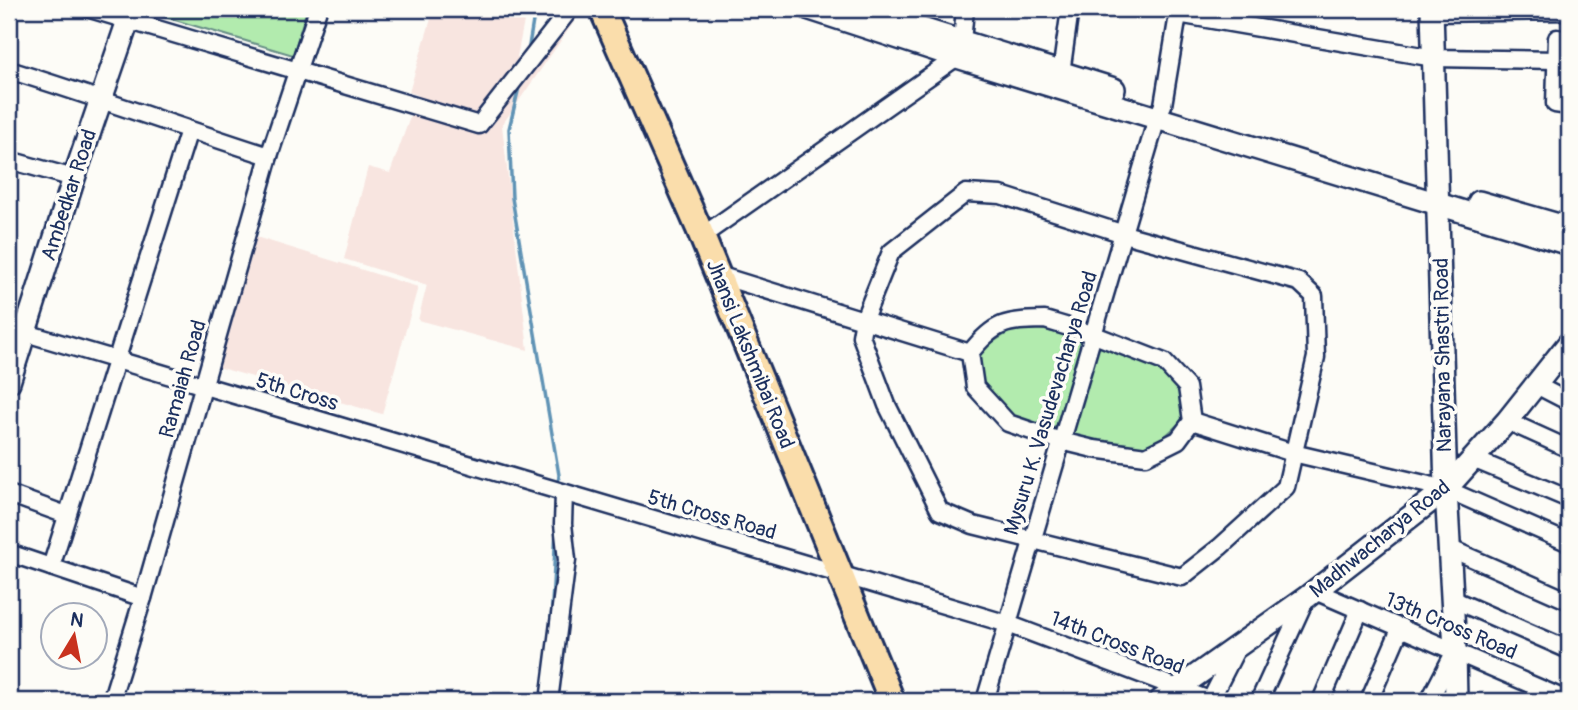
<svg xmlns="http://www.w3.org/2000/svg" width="1578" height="710" font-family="Pangolin,sans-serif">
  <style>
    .built { fill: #f8e5e0 }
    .green { fill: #b2ebae; stroke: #668d86; stroke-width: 2 }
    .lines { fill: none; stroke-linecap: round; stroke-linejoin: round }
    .stream { stroke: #6093b5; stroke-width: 3.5 }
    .street-casing { stroke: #1b2f5e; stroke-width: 21 }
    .secondary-casing { stroke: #1b2f5e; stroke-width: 26 }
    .primary-casing { stroke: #1b2f5e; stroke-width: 30 }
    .street { stroke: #fdfcf7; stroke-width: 16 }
    .secondary { stroke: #fdfcf7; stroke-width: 21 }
    .primary { stroke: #faddab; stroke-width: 24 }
    .labels { text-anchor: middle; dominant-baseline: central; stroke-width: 7; stroke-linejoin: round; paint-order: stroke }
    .street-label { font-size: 21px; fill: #1b2f5e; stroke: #fdfcf7 }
  </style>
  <rect width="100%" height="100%" fill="#fdfcf7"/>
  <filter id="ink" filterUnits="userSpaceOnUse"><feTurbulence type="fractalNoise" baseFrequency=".0143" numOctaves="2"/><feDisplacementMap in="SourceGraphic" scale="14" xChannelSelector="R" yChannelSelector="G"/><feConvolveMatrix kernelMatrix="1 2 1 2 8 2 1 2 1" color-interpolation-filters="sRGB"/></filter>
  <g filter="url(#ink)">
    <g class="built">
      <polygon points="434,9 498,9 525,16 517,57 528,60 559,9 583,9 502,125 528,350 418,320 427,285 344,259 368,167 390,173 418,95 409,92"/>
      <polygon points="256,237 418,287 382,414 214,366"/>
    </g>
    <g class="green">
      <polygon points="149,9 307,9 293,55 148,12"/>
      <polygon points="1032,327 1083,339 1057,428 1013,417 976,378 980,350 1014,329"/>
      <polygon points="1097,343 1159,368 1178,388 1185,418 1162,439 1137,450 1070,436"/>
    </g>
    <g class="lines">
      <g class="stream">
        <polyline points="525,9 533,21 528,52"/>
        <polyline points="520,83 509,129 512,198 559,475 558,486"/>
        <polyline points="551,623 556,529"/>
      </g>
      <defs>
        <g id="street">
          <polyline points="90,9 479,125 570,9"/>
          <polyline points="1433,13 1569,11"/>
          <polyline points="1178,14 1434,58 1557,60"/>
          <polyline points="1569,40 1557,38 1555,104 1569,106"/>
          <path d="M 9,70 C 96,97 182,128 269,156"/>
          <polyline points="1061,73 1070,9"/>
          <polyline points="9,160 74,178"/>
          <polygon points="966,193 1001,195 1124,234 1299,282 1314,296 1316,357 1286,487 1220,547 1182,577 973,525 940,511 887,405 861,336 864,319 891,252"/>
          <polyline points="702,236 957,57 962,42 965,9"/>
          <polyline points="718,275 970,353"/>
          <path d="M 1045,320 L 1092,334 L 1164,362 L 1187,387 L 1192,421 L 1178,440 L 1146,456 L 1094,449 L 1061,441 L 1008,423 L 975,387 L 970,353 C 995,321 1006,321 1045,320 Z"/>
          <polyline points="9,328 1008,624 1212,701"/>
          <polyline points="1536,385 1569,402"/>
          <polyline points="1192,421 1293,453 1446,489 1569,543"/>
          <polyline points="1507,421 1569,449"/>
          <polyline points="1473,459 1569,499"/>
          <polyline points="9,494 66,515"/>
          <polyline points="1449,548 1569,601"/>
          <polyline points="9,553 143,598"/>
          <polyline points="51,567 189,130"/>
          <polyline points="1315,591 1569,701"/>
          <polyline points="1452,599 1569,650"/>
          <polyline points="111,701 143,598 269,156 318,9"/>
          <polyline points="549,701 567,560 563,524 564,493"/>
          <polyline points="985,701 1157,118 1163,105 1179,9"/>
          <polyline points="1210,701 1237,648"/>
          <polyline points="1259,701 1306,598"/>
          <polyline points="1321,701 1360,610"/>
          <polyline points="1369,701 1401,627"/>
          <polyline points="1429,701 1455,651"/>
        </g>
        <g id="secondary">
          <polyline points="810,9 957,57 1569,244"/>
          <polyline points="1432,9 1446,489 1455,650 1456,701"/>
          <polyline points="864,11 1114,89"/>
          <polyline points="1479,202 1569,228"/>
          <polyline points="9,382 74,178 132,9"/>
          <polyline points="1160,701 1307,597 1446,489 1507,421 1569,343"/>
        </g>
        <polyline id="primary" points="602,9 699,229 892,701"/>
      </defs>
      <use href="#street" class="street-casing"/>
      <use href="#secondary" class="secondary-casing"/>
      <use href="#primary" class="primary-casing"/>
      <use href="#street" class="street"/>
      <use href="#secondary" class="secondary"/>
      <use href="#primary" class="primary"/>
    </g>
  </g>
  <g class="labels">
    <g class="street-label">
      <text transform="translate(69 195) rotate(-72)">Ambedkar Road</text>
      <text transform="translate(750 354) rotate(68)">Jhansi Lakshmibai Road</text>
      <text transform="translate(1443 355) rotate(-91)">Narayana Shastri Road</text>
      <text transform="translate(183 379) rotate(-74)">Ramaiah Road</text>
      <text transform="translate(297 392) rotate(17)">5th Cross</text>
      <text transform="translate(1051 403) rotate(-73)">Mysuru K. Vasudevacharya Road</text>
      <text transform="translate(712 515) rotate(16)">5th Cross Road</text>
      <text transform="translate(1380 539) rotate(-39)">Madhwacharya Road</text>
      <text transform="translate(1451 626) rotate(23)">13th Cross Road</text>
      <text transform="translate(1117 643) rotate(21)">14th Cross Road</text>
    </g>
  </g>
  <rect width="1578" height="710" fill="none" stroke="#fdfcf7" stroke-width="35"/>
  <rect x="18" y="18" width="1543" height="675" fill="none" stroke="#1b2f5e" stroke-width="2.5" filter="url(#ink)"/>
  <g transform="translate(74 636) rotate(10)"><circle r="33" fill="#fdfcf7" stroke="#a3aaba" stroke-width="2"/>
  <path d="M0-5L12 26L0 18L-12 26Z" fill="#c8321e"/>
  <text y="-10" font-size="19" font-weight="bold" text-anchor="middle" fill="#1b2f5e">N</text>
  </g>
</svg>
